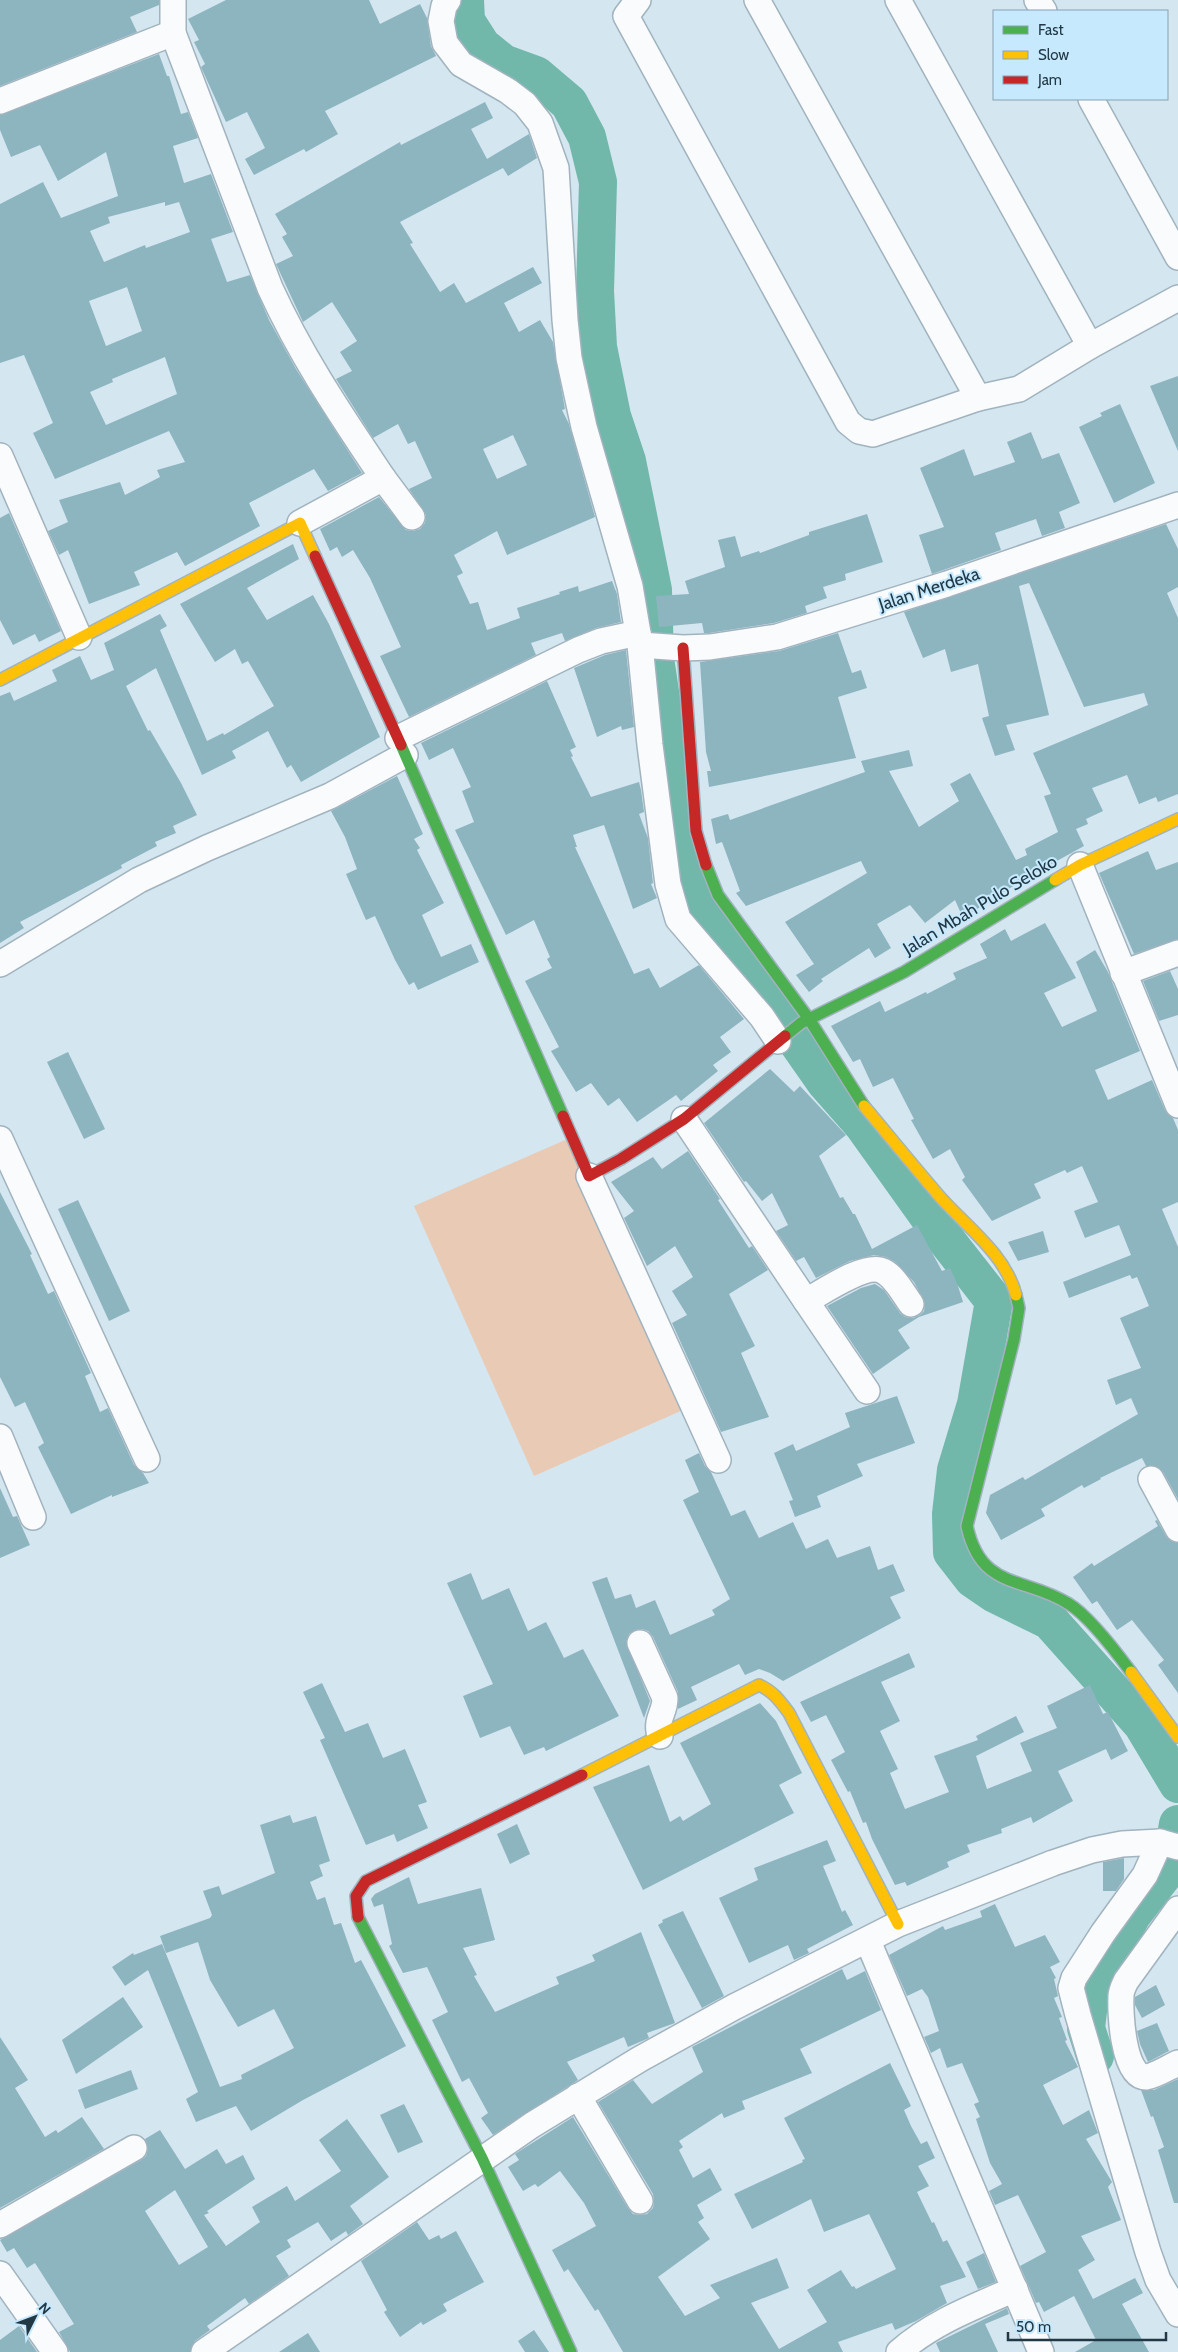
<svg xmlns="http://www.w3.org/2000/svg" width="1178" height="2352" font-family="Cabin,sans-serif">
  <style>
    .green { fill: #e9cab5 }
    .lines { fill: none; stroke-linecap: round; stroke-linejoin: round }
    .river { stroke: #71b8ab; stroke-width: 38 }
    .building { fill: #8db5c0; fill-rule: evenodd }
    .street-casing { stroke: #a1b3be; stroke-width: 28 }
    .fast-casing { stroke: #a1b3be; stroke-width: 14 }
    .slow-casing { stroke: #a1b3be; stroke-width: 14 }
    .jam-casing { stroke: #a1b3be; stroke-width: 14 }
    .street { stroke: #f9fbfd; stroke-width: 25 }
    .fast { stroke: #4caf50; stroke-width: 11 }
    .slow { stroke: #ffc107; stroke-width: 11 }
    .jam { stroke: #c62828; stroke-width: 11 }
    .labels { text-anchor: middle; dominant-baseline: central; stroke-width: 4; stroke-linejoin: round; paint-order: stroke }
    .street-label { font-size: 18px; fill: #213845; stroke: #c7e9fd }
  </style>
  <rect width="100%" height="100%" fill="#d4e6f0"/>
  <polygon class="green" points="572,1137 692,1406 534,1476 414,1206"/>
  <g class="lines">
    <g class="river">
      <polyline points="465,0 466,21 482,46 503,63 536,75 569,103 587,137 598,182 595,291 598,347 612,416 627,461 653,590 655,658 666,732 668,783 674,829 693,893 826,1083 863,1125 936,1227 994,1301 976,1404 956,1470 951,1514 952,1552 973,1579 995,1594 1050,1621 1142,1724 1178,1784"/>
      <polyline points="1095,2056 1086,2028 1090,1994 1132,1915 1171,1865 1178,1824"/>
    </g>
  </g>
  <g class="building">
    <polygon points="0,0 159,0 159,5 130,17 137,32 0,86"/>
    <polygon points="226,0 369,0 380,24 420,4 427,18 431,46 436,56 325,111 338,134 306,152 304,149 254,175 245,159 265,148 247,112 226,122 201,67 205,64 194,42 199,40 188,19"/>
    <path d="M 159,54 L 167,76 L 169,76 L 181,114 L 188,112 L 198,138 L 173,146 L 184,183 L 211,174 L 233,232 L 211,239 L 227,282 L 250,275 L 269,320 L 296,369 L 362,473 L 328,491 L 314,469 L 249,503 L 260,526 L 185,566 L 177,552 L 134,572 L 140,585 L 89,604 L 68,550 L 59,555 L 48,531 L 68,522 L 59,500 L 120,482 L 125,495 L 160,477 L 157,470 L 185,462 L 169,431 L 55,479 L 33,433 L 53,423 L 24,355 L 0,363 L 0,204 L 43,182 L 61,218 L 118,196 L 106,152 L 58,181 L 40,145 L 11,157 L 0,130 L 0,115 ZM 165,202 L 165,206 L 179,202 L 190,232 L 146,248 L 145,245 L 104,262 L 90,231 L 110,223 L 108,217 ZM 127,287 L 142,331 L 106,346 L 89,301 ZM 165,357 L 177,394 L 106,425 L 90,392 L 113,382 L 112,379 Z"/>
    <path d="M 485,102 L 493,118 L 471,129 L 487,159 L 529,134 L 537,158 L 508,176 L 503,168 L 400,222 L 413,243 L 410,244 L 440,292 L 454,283 L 466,303 L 533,267 L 542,283 L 504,303 L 519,332 L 540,320 L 553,342 L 565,409 L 562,410 L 569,424 L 595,517 L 507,555 L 497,531 L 454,555 L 463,573 L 457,576 L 470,604 L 478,602 L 487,630 L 520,618 L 517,608 L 560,594 L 559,592 L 578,586 L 579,592 L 612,581 L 617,594 L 621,622 L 596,628 L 565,641 L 562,633 L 531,643 L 536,655 L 409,717 L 380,656 L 401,647 L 370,578 L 353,550 L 342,557 L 337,547 L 330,551 L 320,529 L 379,497 L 406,530 L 413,531 L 420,529 L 425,523 L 426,515 L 409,489 L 432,478 L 415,441 L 408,444 L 398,424 L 373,438 L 336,379 L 352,371 L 340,352 L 357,341 L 332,302 L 303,322 L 276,264 L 293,256 L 282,237 L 287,234 L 275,214 L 400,142 L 401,145 ZM 513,435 L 527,465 L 497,479 L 483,449 Z"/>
    <polygon points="1178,376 1178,451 1150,386"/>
    <polygon points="1120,404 1155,483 1114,503 1079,427 1102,416 1100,413"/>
    <polygon points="1031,432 1042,459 1059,453 1080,503 1059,512 1065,528 1042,536 1036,519 995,533 1001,550 932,574 919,535 944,527 920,468 964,449 974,476 1015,462 1007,442"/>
    <polygon points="9,513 61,631 39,642 35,634 13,645 0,620 0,518"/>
    <polygon points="867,514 883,562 845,574 846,580 823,587 827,598 805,606 807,613 774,623 709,633 704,633 702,623 659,627 656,596 689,594 685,581 725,567 718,540 735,536 741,557 759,551 760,553 809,535 809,532"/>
    <polygon points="1166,524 1178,549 1178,587 1167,593 1178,618 1178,794 1158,802 1156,797 1139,804 1127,775 1092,788 1103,811 1086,819 1088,824 1076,829 1084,846 1026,878 963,918 955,900 925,923 910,905 877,924 891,948 875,958 869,948 821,979 823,981 809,992 796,975 814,964 785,922 867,873 861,861 746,906 736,893 740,891 722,842 716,844 711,819 728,814 730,820 865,772 861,761 909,750 913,766 889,771 919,827 959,801 950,784 970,773 1016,860 1027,855 1025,849 1058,832 1044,796 1051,794 1033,753 1148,705 1144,693 1084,707 1029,583 1019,586 1049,715 1006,725 1015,750 995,756 982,718 989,716 978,664 951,672 945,649 923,658 904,612"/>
    <polygon points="293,544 299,559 247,588 267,620 313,595 329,624 380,737 301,782 291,765 287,768 268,731 232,751 236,758 202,775 156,668 126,686 148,731 150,730 181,783 197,815 173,826 176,833 155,842 157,846 121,865 122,868 20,922 24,928 0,943 0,696 10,692 14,701 57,681 52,670 80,656 91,680 114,670 104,643 160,614 167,626 160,630 207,741 223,733 224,735 274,706 248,661 242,664 235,649 215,662 180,604"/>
    <polygon points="838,633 852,673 861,670 867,688 838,697 856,758 709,787 707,771 711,771 706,752 700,662 779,651"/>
    <polygon points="626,650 634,727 622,730 621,726 597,737 574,668 605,655"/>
    <polygon points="547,681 576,747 570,750 573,756 571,757 591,797 639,782 641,790 644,812 639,814 648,838 653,883 651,884 657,898 633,909 604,825 573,835 577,847 575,847 634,974 649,968 660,988 699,965 744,1019 720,1037 731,1052 713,1065 718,1071 681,1101 676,1095 637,1122 619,1098 608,1106 591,1083 576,1092 551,1051 559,1047 525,981 552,968 547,959 550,957 534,920 506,935 455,830 474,822 462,791 471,787 453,748 429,760 421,743"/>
    <polygon points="397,776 423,834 414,839 420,848 417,850 444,903 422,915 441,957 471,944 479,962 418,990 414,982 409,985 395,960 375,916 366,920 346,874 357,869 345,837 331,811"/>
    <polygon points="1148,851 1156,870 1178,862 1178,939 1134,954 1099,873"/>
    <polygon points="1045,923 1076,978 1044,993 1062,1027 1097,1011 1076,962 1095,950 1108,972 1140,1051 1095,1070 1108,1100 1152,1080 1165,1110 1173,1118 1178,1130 1178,1202 1162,1209 1178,1247 1178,1499 1163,1472 1158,1467 1146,1466 1142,1458 1100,1478 1101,1479 1084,1488 1082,1485 1041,1509 1045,1516 1001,1540 986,1513 990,1495 1023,1477 1025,1480 1138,1414 1131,1398 1116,1405 1107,1380 1141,1368 1120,1318 1149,1306 1137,1277 1132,1279 1130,1275 1069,1298 1063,1282 1131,1255 1119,1225 1085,1238 1074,1211 1098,1202 1082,1166 1067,1173 1065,1170 1034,1184 1041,1198 992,1221 962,1180 965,1177 950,1149 933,1159 911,1120 914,1119 893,1078 873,1087 860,1059 853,1062 831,1026 880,1001 885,1012 926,992 927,994 956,979 953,973 987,958 980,944 1005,929 1011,941"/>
    <polygon points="1170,971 1178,989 1178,1015 1159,1021 1143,981"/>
    <polygon points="68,1052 105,1129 84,1139 47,1062"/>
    <polygon points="770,1069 794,1092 800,1086 846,1135 819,1156 840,1198 843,1197 853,1214 855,1214 872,1249 917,1225 942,1271 950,1268 958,1286 963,1302 919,1317 898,1330 910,1348 873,1374 827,1306 861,1288 875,1284 884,1290 900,1313 905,1317 913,1318 920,1315 924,1311 925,1303 914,1282 895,1262 886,1257 874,1255 850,1261 816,1278 804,1257 796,1261 776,1231 788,1225 772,1193 762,1201 746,1181 744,1182 704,1123"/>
    <polygon points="688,1151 720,1199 718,1200 749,1248 752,1246 768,1270 729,1294 755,1346 741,1353 769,1417 721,1432 672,1323 687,1315 672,1291 693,1277 675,1246 647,1266 624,1218 634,1211 611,1182 653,1157 662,1169"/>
    <polygon points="0,1192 32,1254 30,1255 48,1294 54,1291 91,1373 85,1376 100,1412 108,1408 134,1465 143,1473 149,1483 112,1497 112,1495 71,1514 38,1447 44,1443 25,1402 15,1407 0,1377"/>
    <polygon points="78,1200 130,1311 109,1321 58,1209"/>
    <polygon points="1043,1231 1049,1252 1018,1261 1008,1242"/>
    <polygon points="897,1396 915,1443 857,1464 863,1476 817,1496 821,1507 795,1517 789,1501 793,1500 774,1453 793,1444 796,1451 850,1427 845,1413"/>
    <polygon points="699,1453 705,1466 711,1472 731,1516 745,1510 759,1538 793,1522 806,1549 828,1539 837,1558 870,1546 878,1570 893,1564 905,1591 890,1597 901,1618 783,1681 770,1673 759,1669 745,1675 739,1664 691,1687 697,1700 678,1709 678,1692 653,1637 648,1631 642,1629 635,1630 629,1634 626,1642 650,1701 644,1718 592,1582 607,1577 615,1599 631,1594 636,1608 655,1600 670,1635 715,1615 712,1610 730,1599 683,1500 699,1492 685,1460"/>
    <polygon points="0,1488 13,1517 17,1516 30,1545 0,1558"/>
    <polygon points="1157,1520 1166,1536 1171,1541 1178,1543 1178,1693 1158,1665 1164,1660 1132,1620 1117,1630 1097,1601 1092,1604 1073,1577 1092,1563 1094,1566 1158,1526 1155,1521"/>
    <polygon points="471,1573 482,1600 509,1588 528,1631 546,1622 564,1658 583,1649 619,1716 546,1751 544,1747 524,1755 510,1726 480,1738 463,1696 493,1684 447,1583"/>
    <polygon points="909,1653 915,1667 881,1682 900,1721 880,1731 898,1769 890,1773 905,1809 949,1792 934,1756 978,1740 976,1736 1016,1716 1024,1732 976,1756 987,1789 1032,1771 1020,1743 1057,1728 1047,1706 1090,1685 1103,1714 1108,1712 1128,1751 1111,1760 1106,1749 1058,1771 1073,1801 1033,1823 1031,1817 1001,1829 1002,1833 967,1845 970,1852 947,1862 949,1867 907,1886 905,1882 895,1885 872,1839 866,1822 863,1823 850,1791 848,1792 831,1760 845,1752 826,1715 811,1722 800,1702"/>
    <polygon points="322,1683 345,1732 368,1723 383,1758 405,1749 427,1802 418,1805 428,1828 397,1842 394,1834 366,1845 320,1740 325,1738 303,1692"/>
    <polygon points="760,1703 776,1721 802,1773 779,1785 794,1813 643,1890 593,1787 649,1765 670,1822 680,1816 683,1821 711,1804 680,1743"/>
    <polygon points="290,1815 293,1823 316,1816 330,1861 319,1865 323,1876 310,1882 317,1900 325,1897 334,1925 341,1923 355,1963 361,1960 406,2046 303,2100 251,2131 236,2106 196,2122 186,2099 198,2092 148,1970 125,1986 112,1967 133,1953 134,1955 162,1944 220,2087 242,2079 241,2075 294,2048 274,2009 238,2027 210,1980 198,1942 166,1953 160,1936 210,1918 212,1915 203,1891 219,1886 222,1895 275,1873 260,1825"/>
    <polygon points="517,1824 530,1854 510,1864 497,1834"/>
    <polygon points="827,1840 836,1861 823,1866 842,1912 845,1910 853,1925 807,1949 809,1953 794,1960 788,1945 749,1963 719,1898 758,1880 754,1868"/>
    <polygon points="1124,1858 1124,1879 1116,1891 1103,1891 1103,1862"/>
    <polygon points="409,1877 418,1904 481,1888 495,1940 463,1948 477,1975 474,1976 495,2012 559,1984 556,1977 595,1961 592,1955 641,1932 675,2023 647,2033 649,2038 628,2047 624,2037 567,2062 578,2080 493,2135 481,2118 488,2113 469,2078 462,2082 432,2020 448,2012 427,1967 403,1973 389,1946 392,1944 383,1904 374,1907 371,1899 375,1894"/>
    <polygon points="995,1904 1015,1947 1045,1935 1060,1962 1050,1967 1056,1978 1054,1979 1058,1996 1054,1998 1062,2017 1059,2018 1067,2040 1065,2041 1078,2067 1043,2085 1063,2125 1089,2110 1098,2133 1086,2139 1112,2182 1108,2187 1121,2220 1081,2236 1095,2260 1078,2270 1093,2299 1135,2278 1143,2293 1122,2304 1149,2352 1075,2352 1096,2340 1074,2296 1044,2312 1039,2302 1036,2303 1020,2266 1046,2252 1018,2195 995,2205 989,2191 1002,2184 990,2163 976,2119 980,2117 974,2104 979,2102 962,2063 947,2068 940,2048 931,2053 924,2037 939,2031 928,1997 922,1989 907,1996 889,1955 943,1926 945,1930 982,1917 980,1911"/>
    <polygon points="683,1911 724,1996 702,2008 658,1925 663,1922 662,1920"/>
    <polygon points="842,1969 847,1980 865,1971 881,2010 800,2049 812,2073 742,2101 745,2109 724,2118 722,2113 679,2141 683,2147 679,2150 693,2178 710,2168 722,2190 697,2205 704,2218 698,2222 710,2239 658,2277 685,2316 720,2298 710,2285 777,2258 789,2288 751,2303 779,2349 827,2322 807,2290 841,2270 852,2287 854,2286 856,2289 896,2269 869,2214 824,2232 811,2199 752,2229 734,2194 803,2162 802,2160 805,2159 784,2118 890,2063 911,2106 904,2110 911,2126 921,2144 927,2141 935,2158 918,2166 929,2186 917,2192 932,2223 934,2222 943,2242 947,2240 966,2277 940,2286 947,2303 916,2321 895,2330 892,2323 838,2342 843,2352 623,2352 598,2309 595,2311 568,2269 564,2272 552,2250 596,2226 584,2203 560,2171 538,2187 535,2184 523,2191 508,2167 519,2160 515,2154 573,2117 628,2208 633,2214 640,2215 647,2214 653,2208 654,2201 653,2194 598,2102 633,2080 652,2104 703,2072 692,2047"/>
    <polygon points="1156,1985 1165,2005 1142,2018 1135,2005 1135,1997"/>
    <polygon points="123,1997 143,2027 76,2074 62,2040"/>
    <polygon points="1157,2023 1169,2051 1148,2062 1140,2044 1137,2031"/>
    <polygon points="0,2037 28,2080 15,2088 45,2137 56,2130 58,2133 82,2117 104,2149 0,2208"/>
    <polygon points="131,2070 138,2089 85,2109 78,2090"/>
    <polygon points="1178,2079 1178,2203 1174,2203 1158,2150 1164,2147 1153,2116 1151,2117 1141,2090 1154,2090"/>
    <polygon points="404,2104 423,2142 398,2153 380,2115"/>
    <path d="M 347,2119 L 389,2177 L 350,2206 L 363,2224 L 348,2235 L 346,2231 L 331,2241 L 318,2222 L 287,2240 L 291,2247 L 276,2256 L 289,2276 L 249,2304 L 245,2298 L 207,2326 L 210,2330 L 195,2341 L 190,2352 L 70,2352 L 59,2332 L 74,2324 L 35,2263 L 27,2268 L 14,2248 L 7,2252 L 0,2240 L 141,2160 L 146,2156 L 148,2149 L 145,2139 L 160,2130 L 185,2169 L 217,2149 L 226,2164 L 243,2155 L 255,2179 L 207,2211 L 209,2213 L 204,2215 L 226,2246 L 260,2222 L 252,2207 L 287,2186 L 295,2201 L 341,2171 L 319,2140 ZM 175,2190 L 208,2247 L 179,2265 L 145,2211 Z"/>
    <polygon points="417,2222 429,2240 439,2235 441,2239 456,2231 484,2282 443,2304 447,2311 423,2325 421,2322 400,2337 384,2312 387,2310 361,2261"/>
    <polygon points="984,2253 996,2282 978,2289 966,2262"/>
    <polygon points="1007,2308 1009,2314 985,2324 998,2352 940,2352 936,2343"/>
    <polygon points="19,2326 37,2352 0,2352 0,2340"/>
    <polygon points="534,2330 549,2352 525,2352 518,2341"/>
    <polygon points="308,2333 320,2352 279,2352"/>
  </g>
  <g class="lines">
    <defs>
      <g id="street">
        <path d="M 173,0 L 173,33 L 270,288 C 302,358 341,415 383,478"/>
        <polyline points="448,0 444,6 441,21 445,43 461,64 508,91 525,104 540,123 556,168 565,320 569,358 584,427 630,586 640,645 650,745 668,884 678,919 762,1017 778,1041"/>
        <polyline points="638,0 626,16 848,422 859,431 873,434 978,398 1019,389 1090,346 1178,298"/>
        <polyline points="757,0 978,398"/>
        <polyline points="898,0 1090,346"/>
        <polyline points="1037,0 1044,11"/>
        <polyline points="1091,99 1178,257"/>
        <polyline points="0,101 173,33"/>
        <polyline points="0,456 79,637"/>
        <polyline points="300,523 383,478 412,517"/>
        <polyline points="640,645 683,648 710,647 777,637 947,584 1178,505"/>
        <polyline points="398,738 578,650 601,641 638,633"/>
        <polyline points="1080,865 1178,1105"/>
        <polyline points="0,964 139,880 207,848 330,796 405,755"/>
        <polyline points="1123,973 1178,953"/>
        <path d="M 684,1119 L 806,1301 C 823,1292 866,1262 883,1271 C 895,1277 903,1293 911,1304"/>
        <polyline points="0,1139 147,1459"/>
        <polyline points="589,1176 718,1460"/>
        <polyline points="806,1301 867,1391"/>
        <polyline points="0,1437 33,1517"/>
        <polyline points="1151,1479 1178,1529"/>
        <path d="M 640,1643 L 665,1698 C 665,1714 655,1718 660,1736"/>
        <polyline points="1160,1842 1145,1875 1103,1933 1074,1978 1071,1988 1078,2015 1148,2252 1158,2280 1178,2314"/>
        <path d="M 1178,1909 L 1126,1981 C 1124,1985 1121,1991 1121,1996 C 1120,2012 1123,2077 1146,2077 C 1155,2076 1169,2067 1178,2063"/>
        <polyline points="868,1941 1041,2352"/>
        <polyline points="578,2096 640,2201"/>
        <polyline points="0,2225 134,2148"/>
        <polyline points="0,2274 55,2352"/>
        <polyline points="204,2352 532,2125 640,2059 734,2007 898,1924 1053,1863 1092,1850 1122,1844 1160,1842 1178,1847"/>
        <path d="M 899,2352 C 933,2322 974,2307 1015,2289"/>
      </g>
      <g id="fast">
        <polyline points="401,745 563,1116"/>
        <polyline points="706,865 718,895 809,1019 864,1106"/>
        <polyline points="785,1036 801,1023 904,972 1055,880"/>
        <path d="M 1016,1295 L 1019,1308 L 1014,1339 L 967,1526 C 981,1591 1025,1576 1069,1604 C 1089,1616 1117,1653 1131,1672"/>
        <polyline points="358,1917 482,2158 571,2352"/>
      </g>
      <g id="slow">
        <polyline points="0,680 300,523 315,556"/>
        <polyline points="1055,880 1080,865 1178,819"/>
        <path d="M 864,1106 C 890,1137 915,1168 941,1198 C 968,1228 1005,1254 1016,1295"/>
        <polyline points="1131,1672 1178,1737"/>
        <path d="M 582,1775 L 759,1685 C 773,1691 780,1701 789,1713 L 898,1924"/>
      </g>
      <g id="jam">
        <polyline points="315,556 401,745"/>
        <polyline points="683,648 696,831 706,865"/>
        <polyline points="563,1116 589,1176 621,1159 684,1119 785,1036"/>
        <polyline points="358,1917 356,1896 366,1881 582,1775"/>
      </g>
    </defs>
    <use href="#street" class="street-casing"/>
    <use href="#fast" class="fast-casing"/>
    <use href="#slow" class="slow-casing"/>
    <use href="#jam" class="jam-casing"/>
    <use href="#street" class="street"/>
    <use href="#fast" class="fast"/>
    <use href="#slow" class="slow"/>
    <use href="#jam" class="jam"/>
  </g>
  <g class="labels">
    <g class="street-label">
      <text transform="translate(929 589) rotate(-18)">Jalan Merdeka</text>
      <text transform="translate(980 905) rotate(-31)">Jalan Mbah Pulo Seloko</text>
    </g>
  </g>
  <rect x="993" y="10" width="175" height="90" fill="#c7e9fd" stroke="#85a2b3"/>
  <rect x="1003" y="26" width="25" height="8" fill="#4caf50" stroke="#85a2b3"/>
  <text x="1038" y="35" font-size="15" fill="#213845">Fast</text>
  <rect x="1003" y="51" width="25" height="8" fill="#ffc107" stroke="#85a2b3"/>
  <text x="1038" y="60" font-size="15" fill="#213845">Slow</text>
  <rect x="1003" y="76" width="25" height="8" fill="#c62828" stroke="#85a2b3"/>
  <text x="1038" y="85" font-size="15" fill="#213845">Jam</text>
  <g transform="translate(35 2317) rotate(48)" stroke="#c7e9fd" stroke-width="4" paint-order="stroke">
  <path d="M0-4L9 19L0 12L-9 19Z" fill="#213845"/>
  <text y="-8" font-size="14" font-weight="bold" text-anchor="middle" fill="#213845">N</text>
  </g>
  <path d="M1008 2332v8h158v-8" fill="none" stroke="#213845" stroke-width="2.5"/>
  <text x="1016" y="2332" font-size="15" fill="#213845" stroke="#c7e9fd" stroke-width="4" paint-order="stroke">50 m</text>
</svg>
